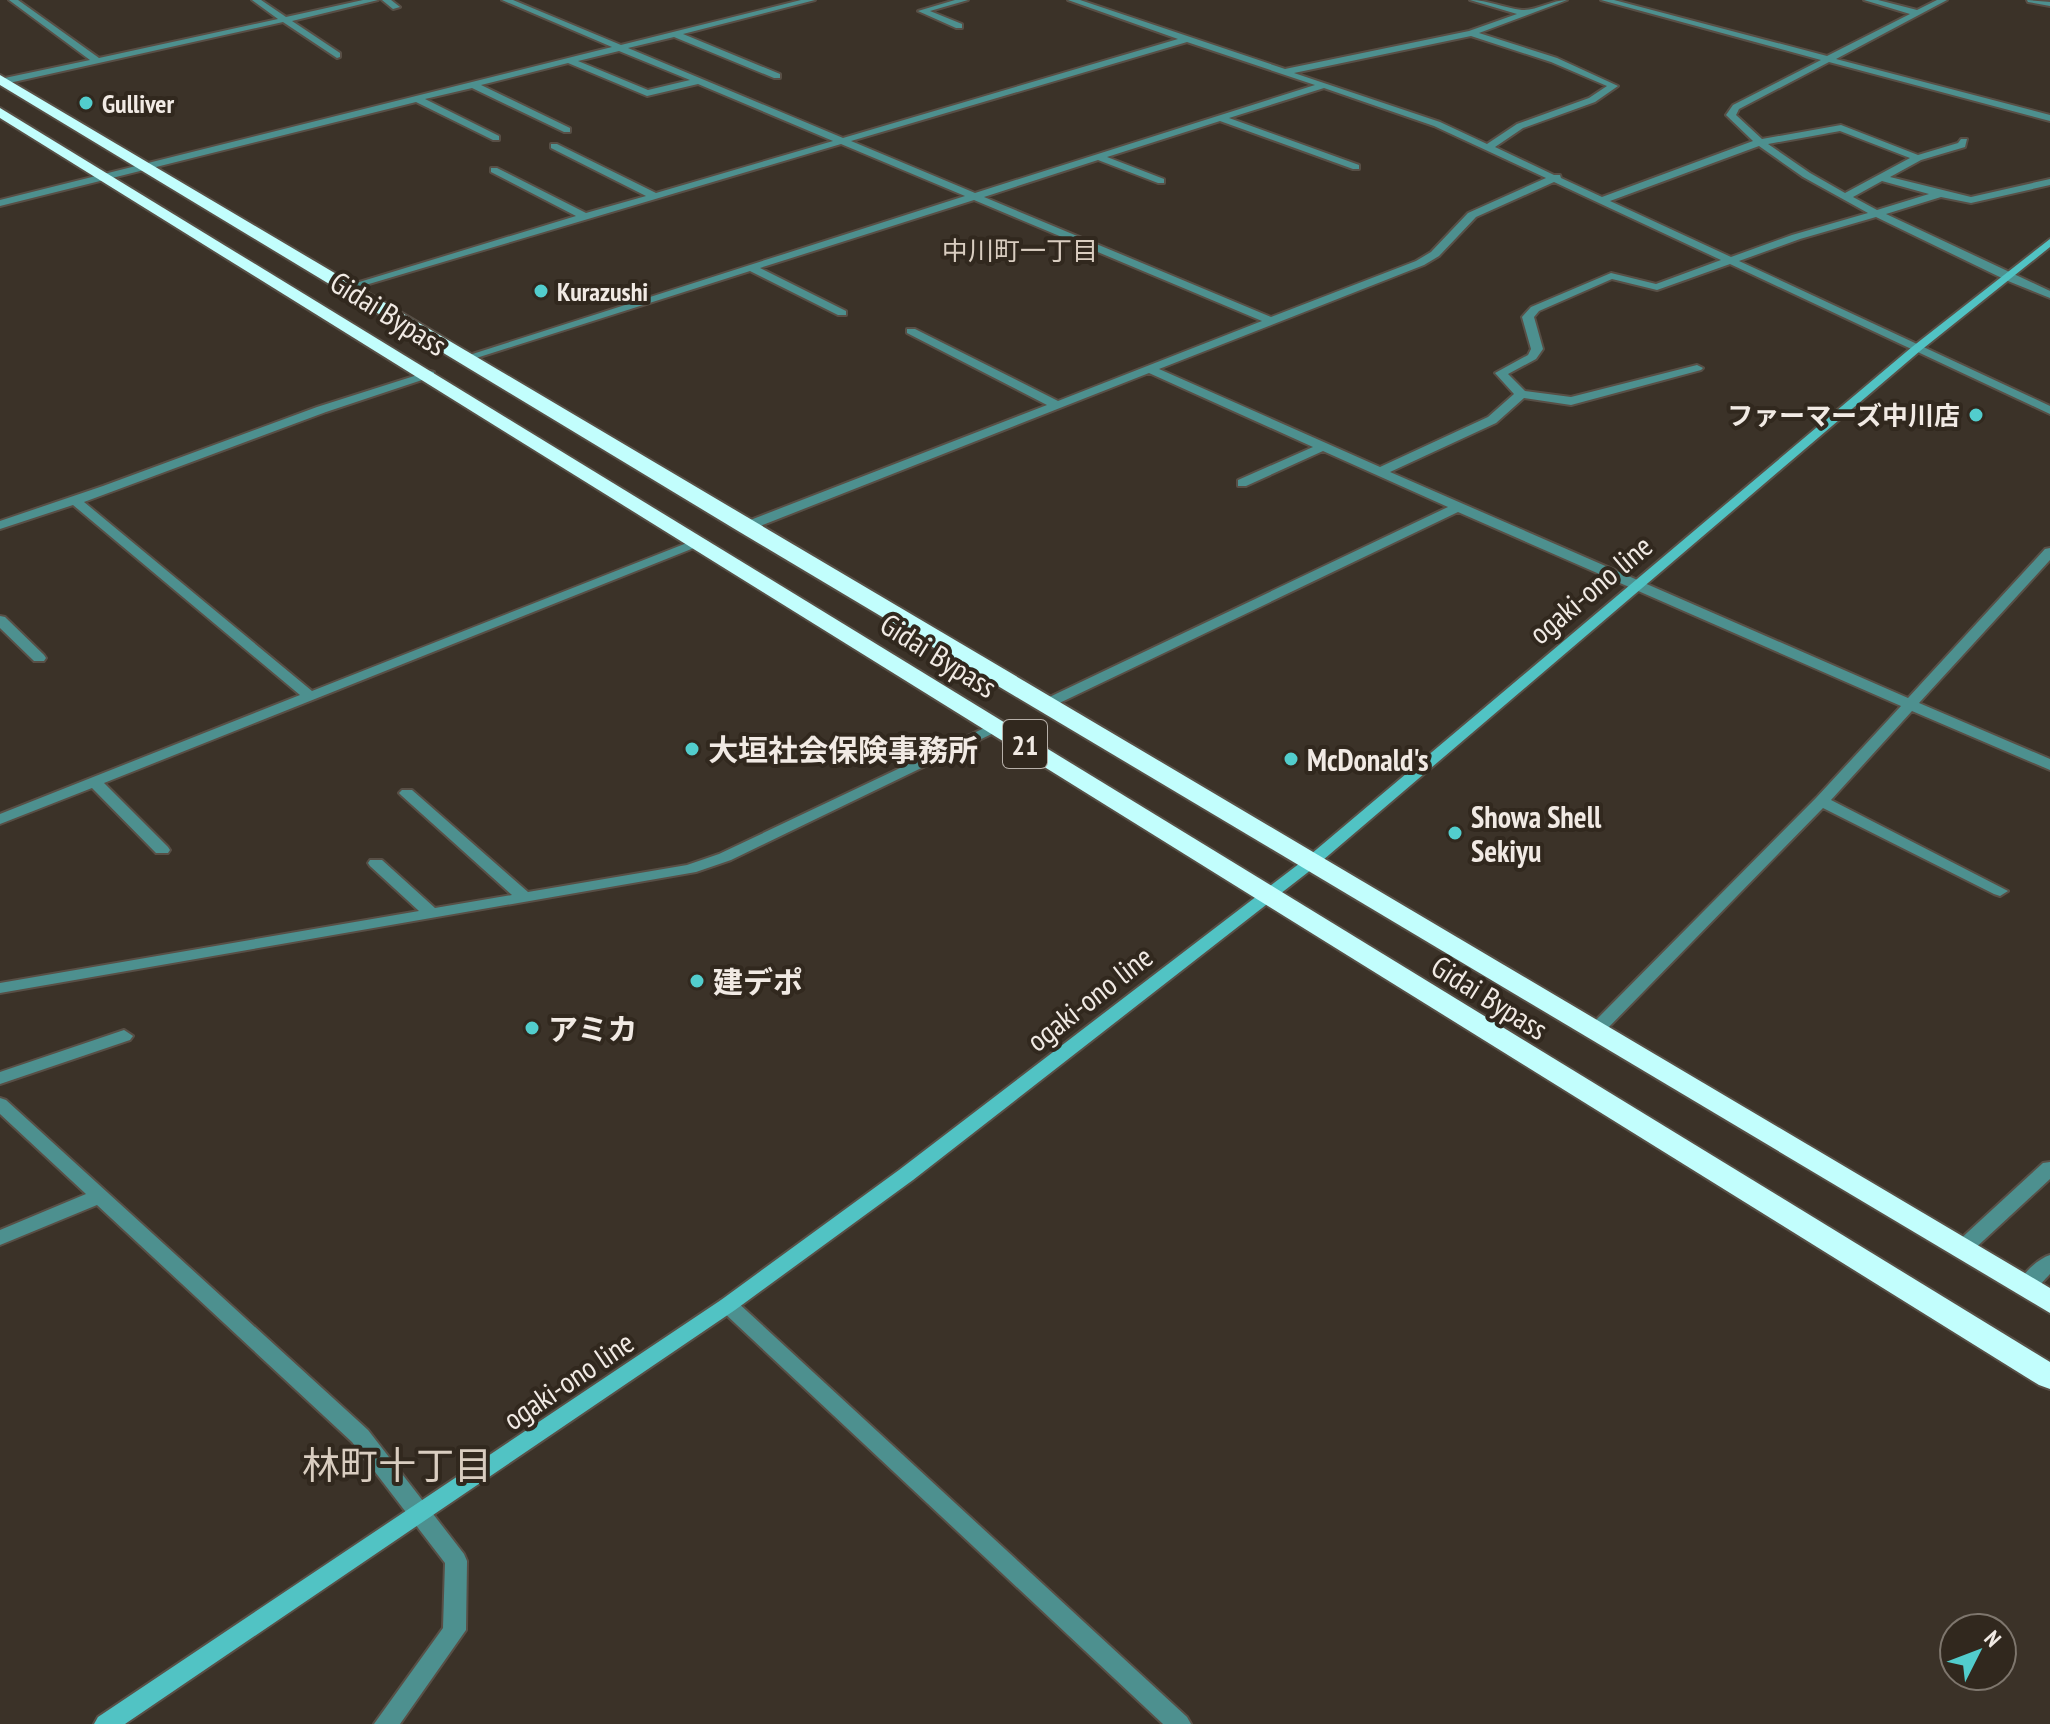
<svg xmlns="http://www.w3.org/2000/svg" width="2050" height="1724" font-family="'PT Sans Narrow','Noto Sans JP',sans-serif">
  <style>
    .lines { fill: none; stroke-linecap: round; stroke-linejoin: round }
    .street-casing { stroke: #584f46; stroke-width: 4 }
    .secondary-casing { stroke: #584f46; stroke-width: 4 }
    .highway-casing { stroke: #584f46; stroke-width: 4 }
    .street { fill: #4d908f; fill-rule: evenodd }
    .secondary { fill: #51c3c4; fill-rule: evenodd }
    .highway { fill: #c2fefd; fill-rule: evenodd }
    .poi-dot { fill: #52cdcd; stroke: #31281e; stroke-width: 3 }
    .labels { text-anchor: middle; dominant-baseline: central; stroke-width: 8; stroke-linejoin: round; paint-order: stroke }
    .far-poi-label { font-size: 26px; font-weight: bold; fill: #f1eae4; stroke: #31281e; text-anchor: start }
    .far-neighbourhood-label { font-size: 26px; fill: #d9cdc0; stroke: #31281e }
    .shield { fill: #31281e; stroke: #b7b0a9; stroke-width: 2 }
    .shield-label { font-size: 28px; font-weight: bold; fill: #f1eae4 }
    .street-label { font-size: 30px; fill: #f1eae4; stroke: #31281e }
    .poi-label { font-size: 30px; font-weight: bold; fill: #f1eae4; stroke: #31281e; text-anchor: start }
    .near-neighbourhood-label { font-size: 38px; fill: #d9cdc0; stroke: #31281e }
  </style>
  <rect width="100%" height="100%" fill="#3b3228"/>
  <g class="lines">
    <defs>
      <g id="street">
        <polygon points="9,0 18,0 99,58 278,19 252,0 261,0 286,17 363,0 378,0 292,21 340,53 340,57 337,58 283,22 0,85 0,79 90,60"/>
        <polygon points="382,0 391,0 400,7 393,9"/>
        <path d="M 502,0 L 513,0 L 621,45 L 801,0 L 815,0 L 683,34 L 780,74 L 780,78 L 774,78 L 674,37 L 628,48 L 843,138 L 1178,39 L 1068,0 L 1080,0 L 1285,69 L 1469,31 L 1517,14 L 1470,0 C 1488,0 1504,8 1522,10 C 1536,11 1552,0 1567,0 L 1479,33 L 1557,58 L 1618,86 L 1595,102 L 1523,128 L 1495,147 L 1554,175 L 1560,175 L 1561,178 L 1602,197 L 1753,141 L 1726,115 L 1733,105 L 1821,60 L 1601,0 L 1614,0 L 1827,56 L 1910,14 L 1864,0 L 1878,0 L 1917,10 L 1937,0 L 1947,0 L 1836,59 L 2050,115 L 2050,121 L 1829,62 L 1739,109 L 1736,115 L 1762,139 L 1841,125 L 1918,155 L 1958,143 L 1961,139 L 1967,139 L 1965,147 L 1921,160 L 1890,177 L 1971,197 L 2050,179 L 2050,185 L 1971,203 L 1941,197 L 1886,214 L 2050,291 L 2050,298 L 2008,281 L 1876,217 L 1800,239 L 1739,261 L 2050,406 L 2050,414 L 1730,264 L 1657,290 L 1612,279 L 1539,311 L 1534,317 L 1543,349 L 1536,359 L 1508,374 L 1525,391 L 1571,397 L 1697,365 L 1703,368 L 1701,370 L 1571,405 L 1524,398 L 1496,423 L 1390,472 L 1908,698 L 2045,549 L 2050,548 L 2050,560 L 1919,703 L 2050,759 L 2050,770 L 1912,711 L 1831,800 L 2008,891 L 2000,896 L 1994,894 L 1823,808 L 1603,1033 L 1591,1033 L 1588,1029 L 1591,1025 L 1816,798 L 1901,706 L 1458,512 L 1049,708 L 1039,708 L 1037,705 L 1039,702 L 1448,507 L 1323,451 L 1246,486 L 1238,486 L 1238,480 L 1313,447 L 1149,373 L 750,530 L 740,530 L 740,524 L 1047,405 L 907,333 L 907,329 L 915,329 L 1058,401 L 1262,321 L 974,200 L 760,268 L 846,311 L 846,315 L 838,315 L 750,271 L 470,360 L 460,358 L 965,196 L 841,144 L 352,289 L 343,287 L 576,216 L 491,172 L 491,168 L 497,168 L 586,213 L 646,196 L 551,148 L 551,144 L 557,144 L 656,193 L 833,141 L 698,84 L 647,96 L 568,63 L 481,85 L 570,128 L 570,132 L 564,132 L 472,88 L 425,99 L 499,136 L 499,140 L 493,140 L 416,102 L 0,206 L 0,200 L 612,47 ZM 1471,36 L 1551,62 L 1607,86 L 1589,98 L 1517,124 L 1487,144 L 1440,122 L 1294,73 ZM 1187,42 L 1315,85 L 975,193 L 851,141 ZM 619,51 L 690,80 L 648,90 L 578,61 ZM 1324,88 L 1434,126 L 1546,178 L 1468,213 L 1431,252 L 1416,261 L 1271,317 L 984,197 L 1098,160 L 1158,183 L 1164,183 L 1164,179 L 1107,157 L 1220,121 L 1353,169 L 1359,169 L 1359,165 L 1229,118 ZM 1840,131 L 1910,158 L 1845,193 L 1810,173 L 1768,144 ZM 1759,146 L 1803,177 L 1868,213 L 1792,235 L 1731,257 L 1610,201 ZM 1882,181 L 1929,194 L 1877,210 L 1853,197 ZM 1554,182 L 1721,260 L 1656,284 L 1611,273 L 1531,307 L 1522,317 L 1531,349 L 1528,355 L 1495,373 L 1514,394 L 1488,417 L 1380,467 L 1159,369 L 1424,265 L 1439,256 L 1476,217 Z"/>
        <polygon points="955,0 968,0 930,11 962,24 962,28 956,28 918,11"/>
        <polygon points="2027,0 2050,2 2050,6 2028,2"/>
        <polygon points="430,371 434,372 434,376 326,412 84,502 312,691 697,539 702,538 709,542 104,783 168,847 170,850 168,853 156,853 92,788 0,824 0,814 300,695 73,505 0,529 0,521 103,486 317,407"/>
        <polygon points="0,616 5,617 44,655 46,658 44,661 34,661 0,628"/>
        <polygon points="997,722 1004,726 1002,729 731,860 696,872 0,993 0,983 419,911 370,866 368,863 370,860 382,860 435,908 512,895 402,796 399,793 402,790 412,790 528,892 687,865 719,854"/>
        <polygon points="124,1030 133,1036 130,1040 0,1084 0,1072"/>
        <polygon points="0,1098 6,1100 368,1430 464,1554 467,1561 466,1630 400,1724 374,1724 443,1628 445,1563 352,1442 97,1205 0,1245 0,1230 86,1194 0,1114"/>
        <polygon points="2050,1162 2050,1179 1970,1253 1963,1255 1956,1253 1953,1248 1956,1243 2043,1163"/>
        <path d="M 2050,1255 L 2050,1274 C 2040,1284 2033,1297 2018,1292 L 2015,1287 C 2022,1275 2037,1259 2050,1255 Z"/>
        <polygon points="728,1298 735,1300 1187,1717 1191,1724 1163,1724 721,1310 718,1305 721,1300"/>
      </g>
      <polygon id="secondary" points="2050,239 2050,247 1920,351 1316,866 913,1180 735,1310 125,1724 94,1724 98,1717 721,1300 899,1170 1304,860 1912,347"/>
      <g id="highway">
        <polygon points="0,75 2050,1288 2050,1313 738,531 0,85"/>
        <polygon points="0,108 2050,1362 2050,1389 2039,1385 0,118"/>
      </g>
    </defs>
    <use href="#street" class="street-casing"/>
    <use href="#secondary" class="secondary-casing"/>
    <use href="#highway" class="highway-casing"/>
    <use href="#street" class="street"/>
    <use href="#secondary" class="secondary"/>
    <use href="#highway" class="highway"/>
  </g>
  <g class="poi-dot">
    <circle cx="86" cy="103" r="8"/>
    <circle cx="541" cy="291" r="8"/>
    <circle cx="1976" cy="415" r="8"/>
    <circle cx="692" cy="749" r="8"/>
    <circle cx="1291" cy="759" r="8"/>
    <circle cx="1455" cy="833" r="8"/>
    <circle cx="697" cy="981" r="8"/>
    <circle cx="532" cy="1028" r="8"/>
  </g>
  <g class="labels">
    <g class="far-poi-label">
      <text x="102" y="103">Gulliver</text>
      <text x="557" y="291">Kurazushi</text>
      <text x="1960" y="415" text-anchor="end">ファーマーズ中川店</text>
    </g>
    <g class="far-neighbourhood-label">
      <text x="1020" y="250">中川町一丁目</text>
    </g>
    <rect class="shield" x="1003" y="720" width="44" height="48" rx="6"/>
    <g class="shield-label">
      <text x="1025" y="744">21</text>
    </g>
    <g class="street-label">
      <text transform="translate(389 313) rotate(32)">Gidai Bypass</text>
      <text transform="translate(1590 589) rotate(-40)">ogaki-ono line</text>
      <text transform="translate(939 655) rotate(32)">Gidai Bypass</text>
      <text transform="translate(1490 997) rotate(32)">Gidai Bypass</text>
      <text transform="translate(1089 998) rotate(-38)">ogaki-ono line</text>
      <text transform="translate(568 1380) rotate(-34)">ogaki-ono line</text>
    </g>
    <g class="poi-label">
      <text x="708" y="749">大垣社会保険事務所</text>
      <text x="1307" y="759">McDonald's</text>
      <text x="1471" y="816">Showa Shell<tspan x="1471" dy="34">Sekiyu</tspan></text>
      <text x="713" y="981">建デポ</text>
      <text x="548" y="1028">アミカ</text>
    </g>
    <g class="near-neighbourhood-label">
      <text x="397" y="1464">林町十丁目</text>
    </g>
  </g>
  <g transform="translate(1978 1652) rotate(48)"><circle r="38" fill="#31281e" stroke="#7e766d" stroke-width="2"/>
  <path d="M0-6L14 30L0 20L-14 30Z" fill="#52cdcd"/>
  <text y="-12" font-size="22" font-weight="bold" text-anchor="middle" fill="#f1eae4">N</text>
  </g>
</svg>
